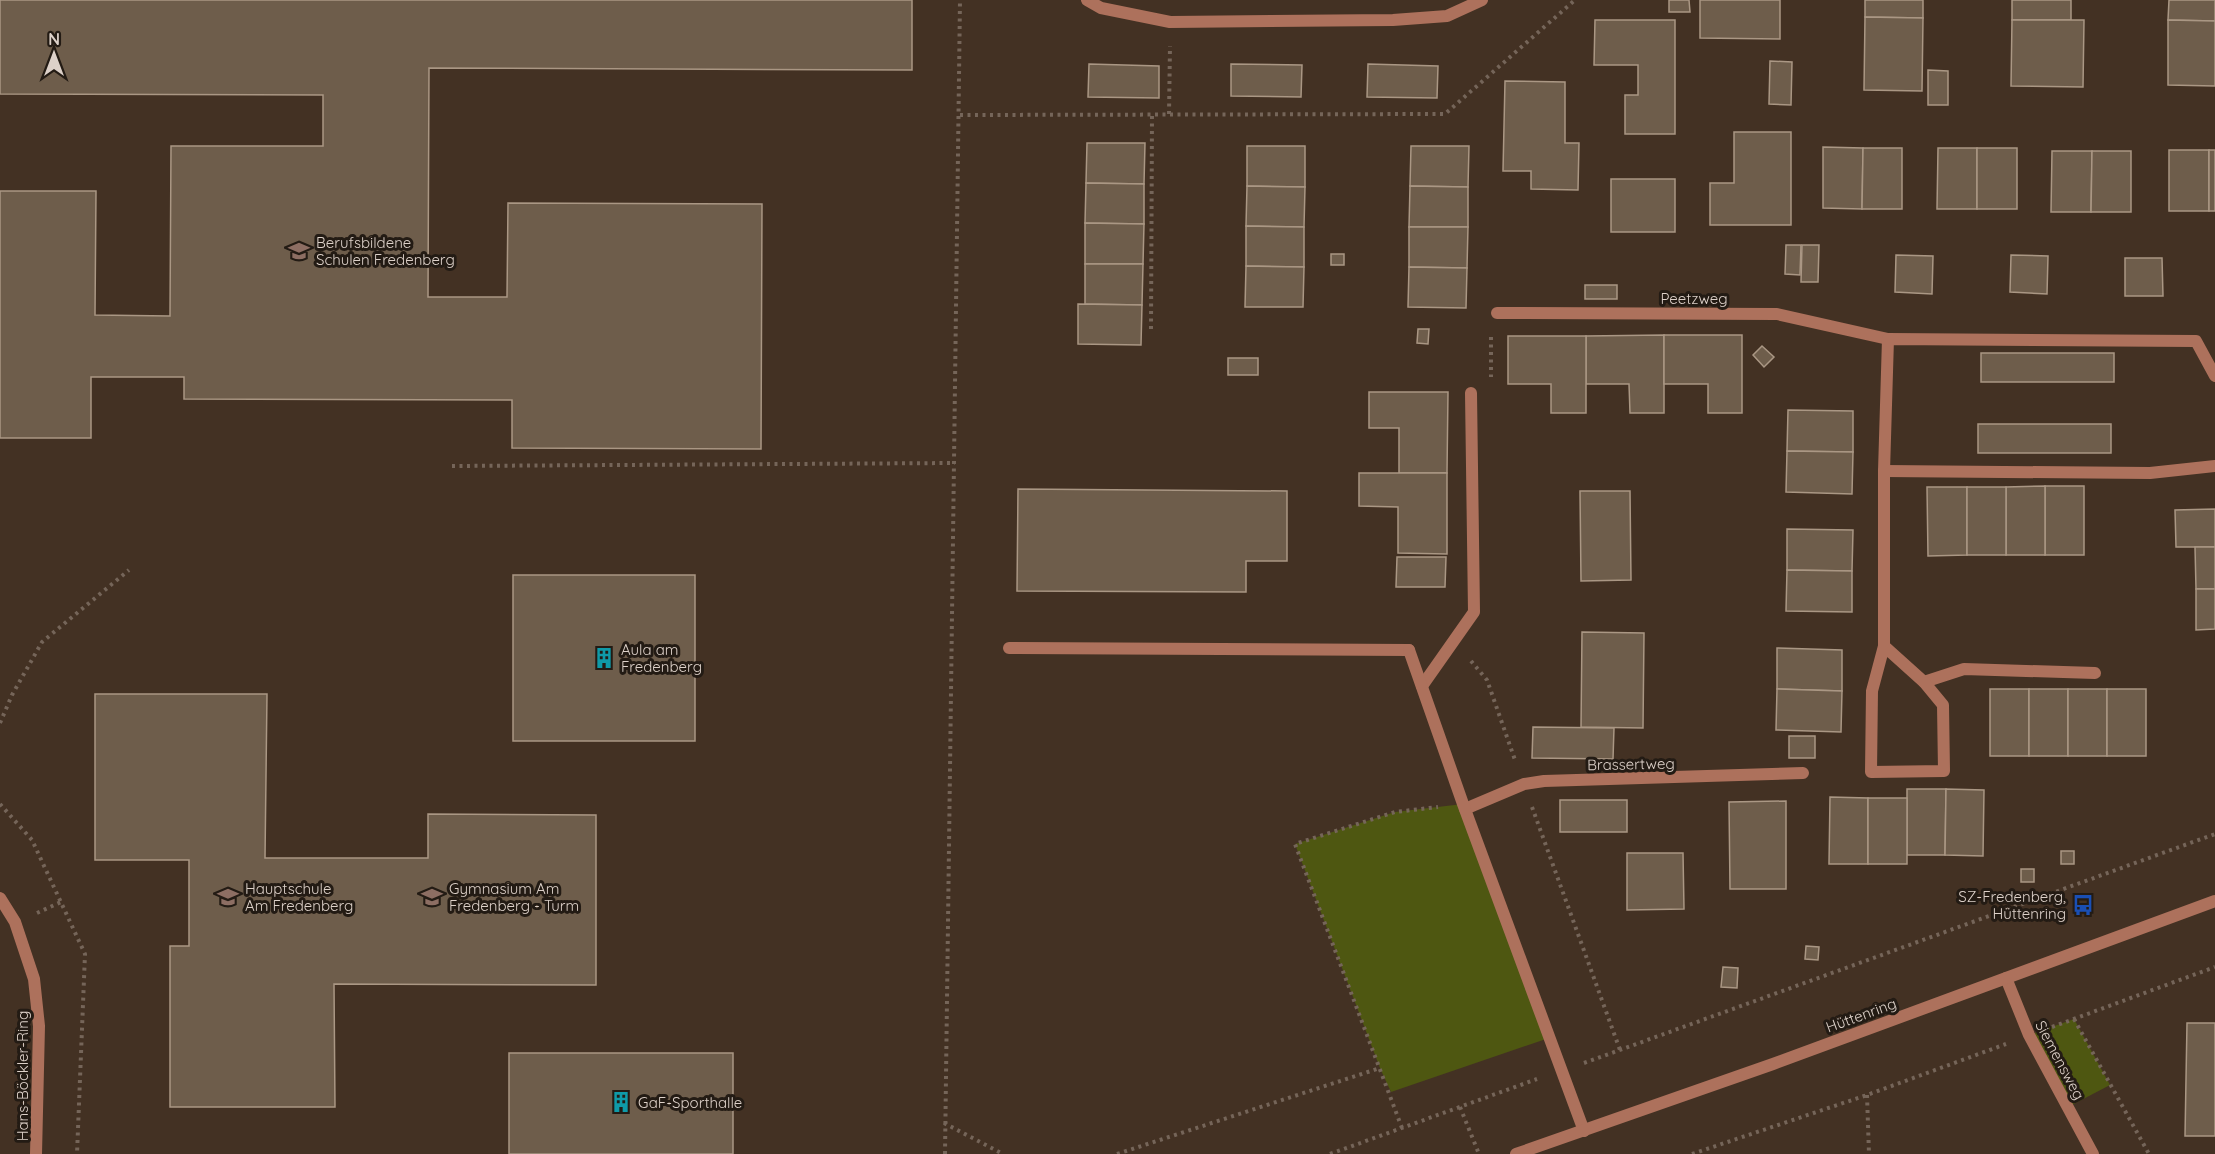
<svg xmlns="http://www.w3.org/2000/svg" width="2215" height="1154" font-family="Quicksand,sans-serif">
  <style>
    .green { fill: #4e5711 }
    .building { fill: #6e5d4b; stroke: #aa9784; stroke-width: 1.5 }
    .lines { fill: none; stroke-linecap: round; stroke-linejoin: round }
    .path { stroke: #756559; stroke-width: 4; stroke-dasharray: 3 4.5; stroke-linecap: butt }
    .service { stroke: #ad715c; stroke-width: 12 }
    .minor { stroke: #ad715c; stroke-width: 12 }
    .labels { text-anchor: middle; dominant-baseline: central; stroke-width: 6; stroke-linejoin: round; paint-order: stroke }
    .poi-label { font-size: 15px; fill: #ddd1c9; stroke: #231b14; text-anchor: start }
    .street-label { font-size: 15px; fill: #ddd1c9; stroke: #231b14 }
  </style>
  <rect width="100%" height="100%" fill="#433123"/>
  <g class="green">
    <polygon points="1463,804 1549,1038 1391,1092 1380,1068 1295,844 1395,812"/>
    <polygon points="2074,1019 2110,1085 2068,1107 2029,1035"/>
  </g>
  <g class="building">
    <polygon points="0,0 912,0 912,70 429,68 428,297 507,297 508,203 762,204 761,449 512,448 512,400 184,399 184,377 91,377 91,438 0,438 0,191 96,191 95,315 170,316 171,146 323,146 323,95 0,94"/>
    <polygon points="1669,0 1689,0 1690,12 1669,12"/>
    <polygon points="1700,0 1780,0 1780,39 1700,38"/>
    <polygon points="1865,0 1923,0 1923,18 1865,17"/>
    <rect x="2012" y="0" width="59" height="20"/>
    <polygon points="2169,0 2215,0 2215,21 2168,20"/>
    <polygon points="1865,17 1923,18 1922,91 1864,90"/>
    <polygon points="1595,20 1675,20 1675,134 1625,134 1625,95 1638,95 1638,65 1594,65"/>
    <polygon points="2012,20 2084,20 2083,87 2011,86"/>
    <polygon points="2168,20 2215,21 2215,86 2168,85"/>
    <polygon points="1770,61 1792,62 1791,105 1769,104"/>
    <polygon points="1089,64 1159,66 1159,98 1088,97"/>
    <polygon points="1231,64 1302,65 1301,97 1231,96"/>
    <polygon points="1368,64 1438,66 1437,98 1367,97"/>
    <polygon points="1928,70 1948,71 1948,105 1928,105"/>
    <polygon points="1505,81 1565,82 1565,143 1579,143 1578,190 1531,189 1531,171 1503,171"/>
    <polygon points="1734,132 1791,132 1791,225 1710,225 1710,183 1734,183"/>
    <polygon points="1087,143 1145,143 1144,184 1086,183"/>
    <polygon points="1247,146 1305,146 1305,187 1247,186"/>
    <polygon points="1411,146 1469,146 1468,187 1410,186"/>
    <polygon points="1823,147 1863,148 1862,209 1823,208"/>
    <polygon points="1863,148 1902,148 1902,209 1862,209"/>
    <polygon points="1938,148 1977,148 1977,209 1937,209"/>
    <rect x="1977" y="148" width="40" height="61"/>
    <rect x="2169" y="150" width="40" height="61"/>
    <rect x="2209" y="150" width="6" height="61"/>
    <polygon points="2052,151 2092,151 2091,212 2051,212"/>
    <polygon points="2092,151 2131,151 2131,212 2091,212"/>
    <rect x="1611" y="179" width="64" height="53"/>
    <polygon points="1086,183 1144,184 1144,224 1085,223"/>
    <polygon points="1247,186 1305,187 1304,227 1246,226"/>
    <polygon points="1410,186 1468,187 1468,227 1409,227"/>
    <polygon points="1085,223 1144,224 1143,264 1085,264"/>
    <polygon points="1246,226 1304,227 1304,267 1246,266"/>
    <polygon points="1409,227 1468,227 1467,268 1409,267"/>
    <polygon points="1786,245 1801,245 1800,275 1785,274"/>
    <polygon points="1802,245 1819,245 1818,282 1801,282"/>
    <rect x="1331" y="254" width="13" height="11"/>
    <polygon points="1896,255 1933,256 1932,294 1895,292"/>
    <polygon points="2011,255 2048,256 2047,294 2010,292"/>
    <polygon points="2125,258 2162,258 2163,296 2125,296"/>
    <polygon points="1085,264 1143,264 1142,305 1085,304"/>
    <polygon points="1246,266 1304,267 1303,307 1245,307"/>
    <polygon points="1409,267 1467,268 1466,308 1408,307"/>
    <rect x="1585" y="285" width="32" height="14"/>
    <polygon points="1078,304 1142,305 1141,345 1078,344"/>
    <polygon points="1418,329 1429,329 1428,344 1417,343"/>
    <polygon points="1664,335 1664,413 1630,413 1629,384 1586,384 1586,336"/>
    <polygon points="1664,335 1742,335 1742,413 1708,413 1708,384 1664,384"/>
    <polygon points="1508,336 1586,336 1586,413 1551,413 1551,384 1508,384"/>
    <polygon points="1762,346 1774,357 1764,367 1753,355"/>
    <rect x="1981" y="353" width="133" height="29"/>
    <rect x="1228" y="358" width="30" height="17"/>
    <polygon points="1369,392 1448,392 1447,473 1399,473 1399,428 1369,428"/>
    <polygon points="1788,410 1853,411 1853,452 1787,451"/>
    <rect x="1978" y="424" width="133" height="29"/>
    <polygon points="1787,451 1853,452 1852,494 1786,492"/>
    <polygon points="1359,473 1447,473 1447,554 1398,553 1398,507 1359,506"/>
    <rect x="2045" y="486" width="39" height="69"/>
    <polygon points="2045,486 2045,555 2006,555 2006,487"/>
    <polygon points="1927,487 1967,487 1967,555 1928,556"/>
    <rect x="1967" y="487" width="39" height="68"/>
    <polygon points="1018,489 1287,491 1287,561 1246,561 1246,592 1017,591"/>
    <polygon points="1580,491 1630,491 1631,580 1581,581"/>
    <polygon points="2215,509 2215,547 2176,547 2175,510"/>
    <polygon points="1787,529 1853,530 1852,571 1787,570"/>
    <polygon points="2195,547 2215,547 2215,589 2196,589"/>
    <polygon points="1397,557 1446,557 1445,587 1396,587"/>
    <polygon points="1787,570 1852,571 1852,612 1786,611"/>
    <rect x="513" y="575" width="182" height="166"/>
    <polygon points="2196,589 2215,589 2215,629 2196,630"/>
    <polygon points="1582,632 1644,633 1643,728 1581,727"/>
    <polygon points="1777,648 1842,650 1842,691 1777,689"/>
    <polygon points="1777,689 1842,691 1841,732 1776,730"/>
    <rect x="1990" y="689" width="39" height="67"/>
    <rect x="2029" y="689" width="39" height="67"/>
    <rect x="2068" y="689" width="39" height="67"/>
    <rect x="2107" y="689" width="39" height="67"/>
    <polygon points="95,694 267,694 265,858 428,858 428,814 596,815 596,985 334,984 335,1107 170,1107 170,946 189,946 189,860 95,860"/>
    <polygon points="1533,727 1614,728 1613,759 1532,758"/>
    <rect x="1789" y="736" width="26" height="22"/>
    <polygon points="1907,789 1946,789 1945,855 1907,855"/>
    <polygon points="1946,789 1984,790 1983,856 1945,855"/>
    <polygon points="1830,797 1868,798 1868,864 1829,864"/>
    <rect x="1868" y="798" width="39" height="66"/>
    <rect x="1560" y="800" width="67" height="32"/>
    <polygon points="1786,801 1786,889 1730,889 1729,802"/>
    <rect x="2061" y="851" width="13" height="13"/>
    <polygon points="1627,853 1683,853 1684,909 1627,910"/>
    <rect x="2021" y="869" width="13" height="13"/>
    <polygon points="1806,946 1819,947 1818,960 1805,959"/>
    <polygon points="1723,967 1738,968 1737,988 1721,987"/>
    <polygon points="2187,1023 2215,1023 2215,1136 2185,1136"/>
    <rect x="509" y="1053" width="224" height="101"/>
  </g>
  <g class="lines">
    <g class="path">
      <polyline points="1169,114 1170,46"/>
      <polyline points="960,115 1445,114 1575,0"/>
      <polyline points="1151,329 1152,114"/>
      <polyline points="1491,337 1491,377"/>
      <polyline points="452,466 955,463"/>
      <polyline points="1471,661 1487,680 1515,760"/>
      <polyline points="0,723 12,695 42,642 129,570"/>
      <polyline points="0,804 32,840 85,954 77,1154"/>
      <polyline points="1532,807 1620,1050"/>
      <polyline points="37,913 61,902"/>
      <polyline points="2074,1019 2149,1154"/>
      <polyline points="2052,1027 2215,967"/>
      <polyline points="1584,1063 2215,834"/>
      <polyline points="1867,1095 1869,1154"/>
      <polyline points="1460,1107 1479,1154"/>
      <polyline points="944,1123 1003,1154"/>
      <polyline points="1402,1128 1295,844 1395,812 1438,807"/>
      <polyline points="945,1154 960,0"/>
      <polyline points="1117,1154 1380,1068"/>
      <polyline points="1330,1154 1537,1079"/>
      <polyline points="1692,1154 1867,1095 2006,1044"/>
    </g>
    <g class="service">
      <polyline points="1497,313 1777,314 1888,339"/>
      <polyline points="1884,471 2150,473 2215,466"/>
      <polyline points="1009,648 1409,650"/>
      <polyline points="1924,682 1964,669 2095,673"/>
      <polyline points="1422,686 1474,612 1471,393"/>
      <polyline points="1465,809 1524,784 1544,781 1803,773"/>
    </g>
    <g class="minor">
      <polyline points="1087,0 1101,8 1170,22 1393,20 1447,16 1482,0"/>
      <polyline points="1884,646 1924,682 1943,705 1944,771 1871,772 1872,691 1884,646 1884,471 1888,339 2196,341 2215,376"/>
      <polyline points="1409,650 1463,804 1584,1131"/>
      <polyline points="0,898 15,922 34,979 39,1026 36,1154"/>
      <polyline points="2006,978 2029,1035 2093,1154"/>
      <polyline points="1516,1154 1773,1064 2215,901"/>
    </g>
  </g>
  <defs>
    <symbol id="school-bare" viewBox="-9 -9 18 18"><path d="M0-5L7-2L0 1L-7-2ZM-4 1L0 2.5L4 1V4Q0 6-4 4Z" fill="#8d6e63" stroke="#231b14" stroke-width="2.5" paint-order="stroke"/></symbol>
    <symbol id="building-bare" viewBox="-9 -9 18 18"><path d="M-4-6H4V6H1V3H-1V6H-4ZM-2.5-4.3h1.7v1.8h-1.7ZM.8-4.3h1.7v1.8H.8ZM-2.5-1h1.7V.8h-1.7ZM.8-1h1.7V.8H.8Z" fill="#0f9aa8" stroke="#231b14" stroke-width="2.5" paint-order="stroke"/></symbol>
    <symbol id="bus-bare" viewBox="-9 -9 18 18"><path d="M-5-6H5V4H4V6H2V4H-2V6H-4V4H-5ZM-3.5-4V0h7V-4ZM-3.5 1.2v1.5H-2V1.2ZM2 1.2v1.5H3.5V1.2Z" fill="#1a4fb4" stroke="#231b14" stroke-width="2.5" paint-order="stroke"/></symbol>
  </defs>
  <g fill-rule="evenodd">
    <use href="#school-bare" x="284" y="236" width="30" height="30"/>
    <use href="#building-bare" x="589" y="643" width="30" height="30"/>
    <use href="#school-bare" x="213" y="882" width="30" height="30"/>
    <use href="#school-bare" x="417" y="882" width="30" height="30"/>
    <use href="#bus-bare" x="2068" y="890" width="30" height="30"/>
    <use href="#building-bare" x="606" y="1087" width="30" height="30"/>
  </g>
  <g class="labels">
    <g class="poi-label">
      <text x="316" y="242">Berufsbildene<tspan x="316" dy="17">Schulen Fredenberg</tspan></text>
      <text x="621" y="649">Aula am<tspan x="621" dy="17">Fredenberg</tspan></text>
      <text x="245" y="888">Hauptschule<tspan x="245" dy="17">Am Fredenberg</tspan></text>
      <text x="449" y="888">Gymnasium Am<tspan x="449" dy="17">Fredenberg - Turm</tspan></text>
      <text x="2066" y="896" text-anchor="end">SZ-Fredenberg,<tspan x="2066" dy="17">Hüttenring</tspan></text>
      <text x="638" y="1102">GaF-Sporthalle</text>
    </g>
    <g class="street-label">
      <text x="1694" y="298">Peetzweg</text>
      <text transform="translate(1631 764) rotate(-1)">Brassertweg</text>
      <text transform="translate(1861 1015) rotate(-20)">Hüttenring</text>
      <text transform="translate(2060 1060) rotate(62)">Siemensweg</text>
      <text transform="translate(22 1076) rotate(-90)">Hans-Böckler-Ring</text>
    </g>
  </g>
  <g transform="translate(54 54)" stroke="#231b14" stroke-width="4.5" paint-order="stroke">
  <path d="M0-4.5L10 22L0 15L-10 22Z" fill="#ddd1c9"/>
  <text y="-9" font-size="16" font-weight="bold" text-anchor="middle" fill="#ddd1c9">N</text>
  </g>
</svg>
